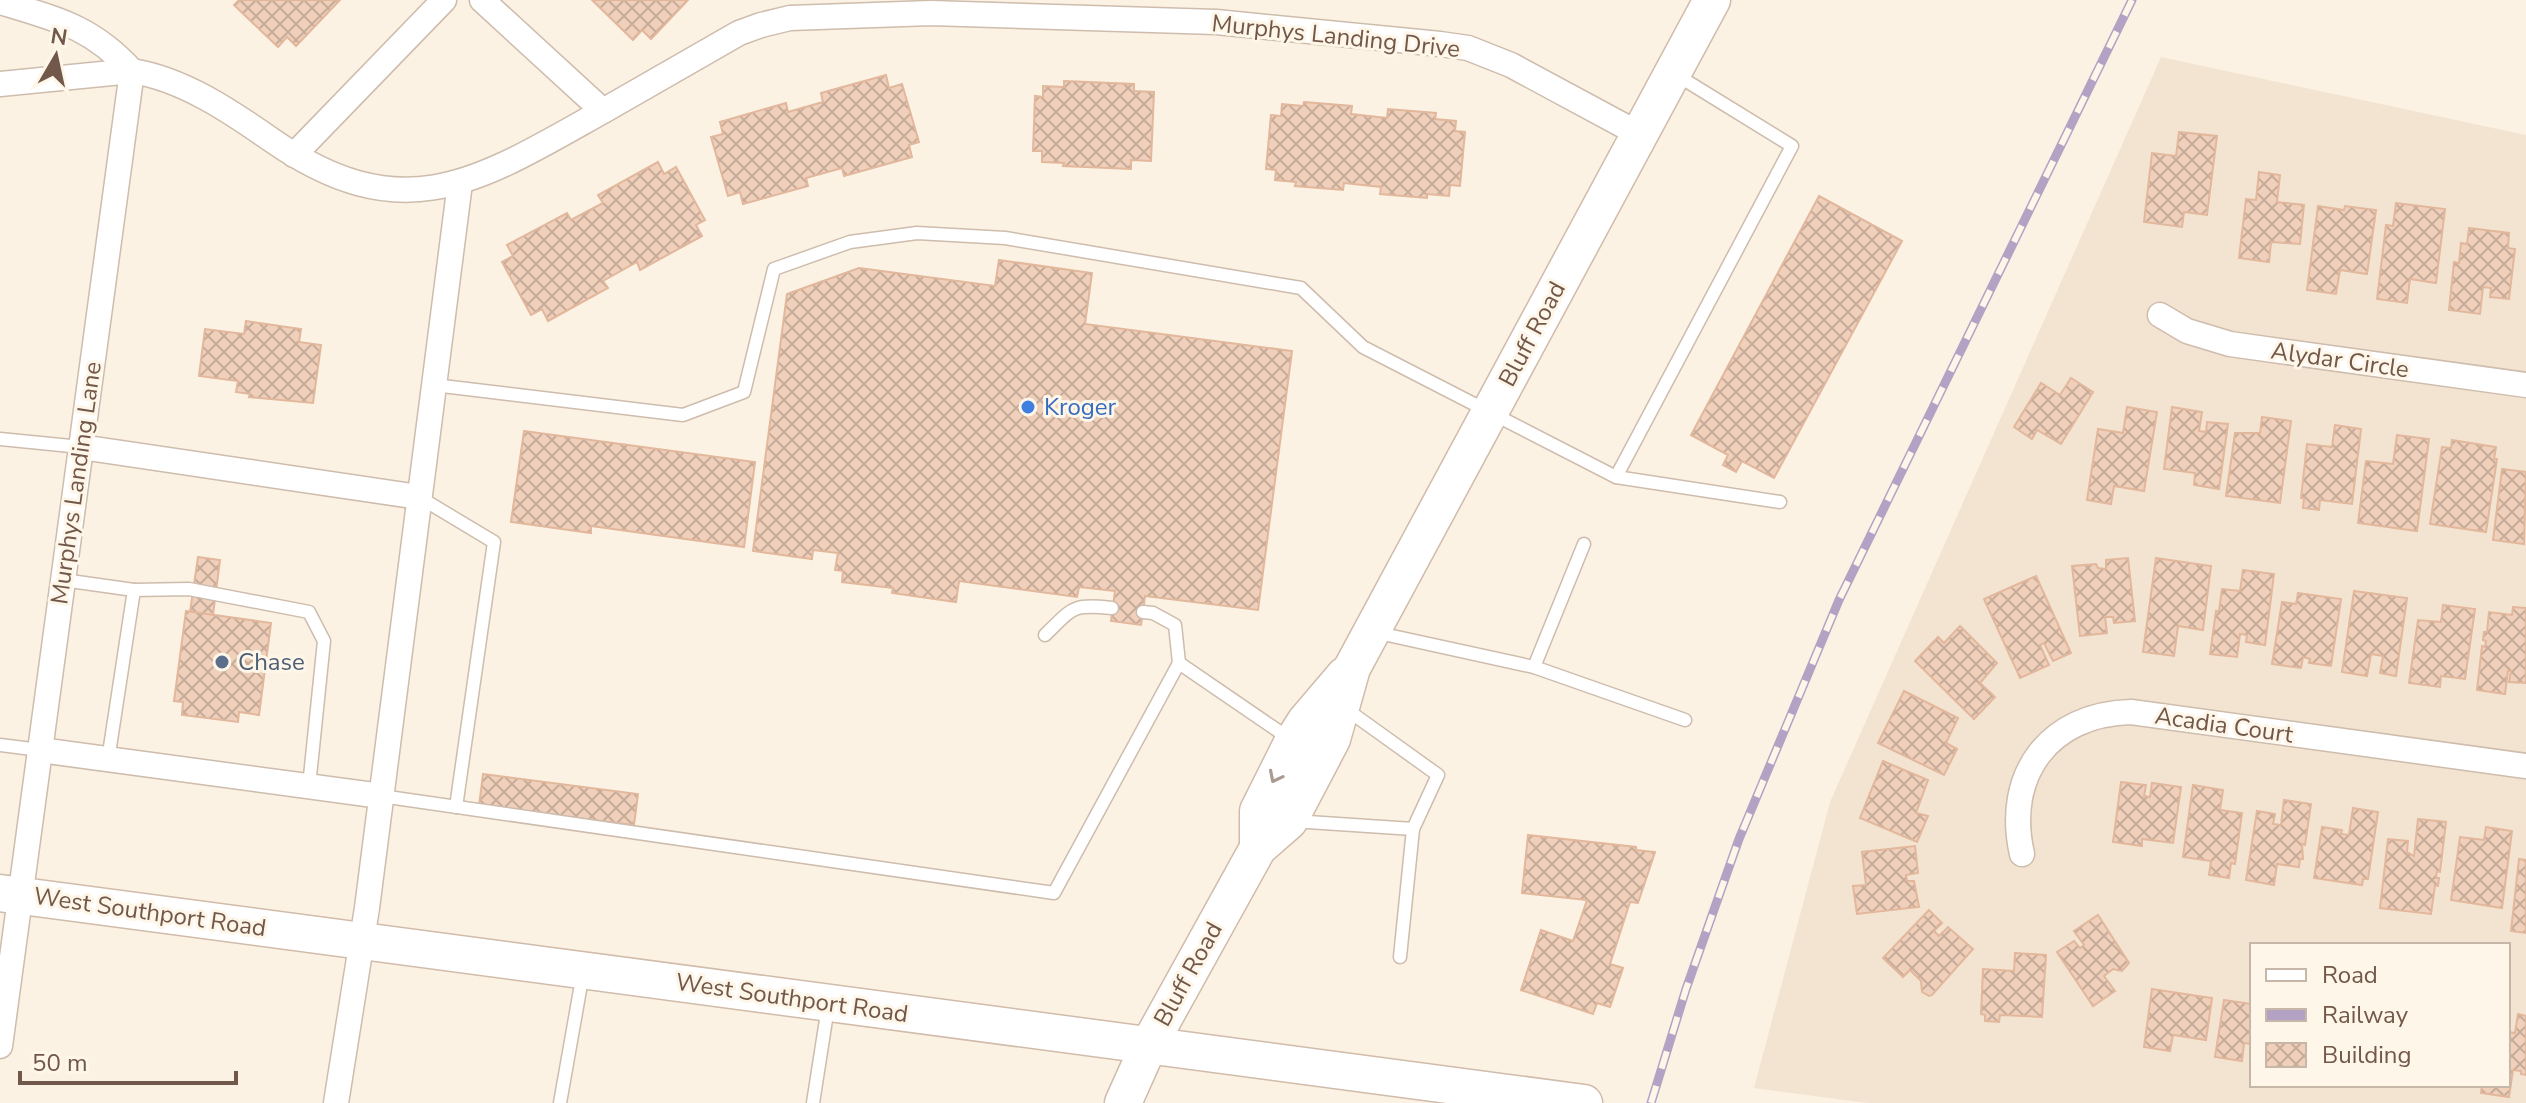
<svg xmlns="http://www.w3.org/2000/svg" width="2526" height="1103" font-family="'Nunito Sans',sans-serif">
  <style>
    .residential { fill: #f3e4d1; fill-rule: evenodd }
    .building { fill: url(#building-cross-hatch); stroke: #e2b79c; stroke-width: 2 }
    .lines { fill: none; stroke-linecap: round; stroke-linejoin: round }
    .lane-casing { stroke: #cebcad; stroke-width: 15 }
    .street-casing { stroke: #cebcad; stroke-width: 27 }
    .secondary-casing { stroke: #d1bbaa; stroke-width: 39 }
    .lane { stroke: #fff; stroke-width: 12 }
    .street { stroke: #fff; stroke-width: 24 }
    .secondary { stroke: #fff; stroke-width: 36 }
    .rail-casing { stroke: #b4a2c4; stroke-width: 9 }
    .rail { stroke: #fef6e8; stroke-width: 6; stroke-dasharray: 18; stroke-linecap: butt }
    .oneway { stroke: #aa9b92 }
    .shop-dot { fill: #3f7fe0; stroke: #fef6e8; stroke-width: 3 }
    .service-dot { fill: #5c6f8a; stroke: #fef6e8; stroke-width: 3 }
    .labels { text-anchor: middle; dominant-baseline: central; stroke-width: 6; stroke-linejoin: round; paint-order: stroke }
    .street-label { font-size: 24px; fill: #72584a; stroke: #fef6e8 }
    .shop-label { font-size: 24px; fill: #366cbe; stroke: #fef6e8; text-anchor: start }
    .service-label { font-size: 24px; fill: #4e5e75; stroke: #fef6e8; text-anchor: start }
  </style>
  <defs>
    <pattern id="building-cross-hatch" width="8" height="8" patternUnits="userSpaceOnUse" patternTransform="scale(2)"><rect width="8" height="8" fill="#f0d0bb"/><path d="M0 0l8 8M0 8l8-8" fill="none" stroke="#c7ac9a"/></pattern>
  </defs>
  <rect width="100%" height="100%" fill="#fbf2e3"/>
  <path class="residential" d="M 2161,57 L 2526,135 L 2526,1103 L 1867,1103 L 1754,1088 L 1830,802 ZM 2252,945 L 2508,945 L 2508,1085 L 2252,1085 Z"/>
  <g class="building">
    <polygon points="239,0 340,0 296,46 287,37 278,47 234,5"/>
    <polygon points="592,0 688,0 651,39 642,30 633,40"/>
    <polygon points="886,75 889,88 902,84 919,142 909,145 912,157 844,176 842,168 806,178 808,186 743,204 740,192 728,196 711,137 723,134 720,122 786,103 788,112 823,102 821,93"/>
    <polygon points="1064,81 1134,84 1134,91 1154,92 1151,161 1131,160 1131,169 1063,166 1064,163 1042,162 1042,151 1033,151 1035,96 1043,97 1043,86 1064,87"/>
    <polygon points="1304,102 1352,106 1351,114 1387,118 1388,109 1436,113 1435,119 1456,121 1455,131 1465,132 1460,186 1450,185 1449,196 1427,194 1427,198 1380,194 1381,187 1344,183 1343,190 1295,186 1296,182 1275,180 1276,170 1266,169 1271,115 1281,116 1282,104 1303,106"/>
    <polygon points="2179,132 2217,136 2207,215 2184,212 2182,227 2144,222 2152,153 2176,156"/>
    <polygon points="658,162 664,174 676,167 705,220 696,225 702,236 640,270 637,262 603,281 608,288 548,321 542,309 531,315 502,262 513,256 507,245 567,213 571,220 603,203 598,195"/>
    <polygon points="2259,172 2280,175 2277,202 2304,205 2300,244 2271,242 2269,262 2239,258 2246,199 2256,200"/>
    <polygon points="1819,196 1902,241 1774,478 1742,461 1736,472 1723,465 1728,455 1691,435"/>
    <polygon points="2396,203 2445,209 2436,283 2410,279 2407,303 2377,299 2386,225 2393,226"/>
    <polygon points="2318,206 2344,210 2345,206 2376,210 2367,274 2340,270 2336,294 2307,290"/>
    <polygon points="2469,228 2509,233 2508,248 2515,249 2509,299 2490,297 2491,288 2483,287 2480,314 2449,310 2454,262 2459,263 2461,243 2467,244"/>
    <polygon points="999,260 1092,273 1085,324 1292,351 1258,610 1145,596 1141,625 1111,621 1115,591 1079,587 1077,597 959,581 956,602 892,593 893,588 842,582 843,571 835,570 838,553 813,550 812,559 753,551 787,294 859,268 995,286"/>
    <polygon points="246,321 301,329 299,342 321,345 313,403 249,397 250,394 236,392 238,381 199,376 205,329 244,334"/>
    <polygon points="2071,378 2093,392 2061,444 2037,430 2032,439 2014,427 2041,383 2060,395"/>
    <polygon points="2127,407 2157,412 2144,491 2114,486 2111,504 2087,500 2098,429 2123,433"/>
    <polygon points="2172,407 2202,412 2199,431 2206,432 2207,422 2228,424 2219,489 2194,485 2195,473 2164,469"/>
    <polygon points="2262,417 2291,421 2280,503 2226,496 2235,433 2260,433"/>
    <polygon points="2335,425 2361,429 2352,504 2320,500 2319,510 2303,508 2304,498 2301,498 2307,444 2332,447"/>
    <polygon points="524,431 755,462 744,547 591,526 591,533 511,522"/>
    <polygon points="2397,435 2429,439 2417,531 2358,523 2366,461 2393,464"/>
    <polygon points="2452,440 2496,447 2494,459 2497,459 2486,532 2430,524 2442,447 2451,448"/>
    <polygon points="2502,469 2526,472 2524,544 2493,540"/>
    <polygon points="198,557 220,560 213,615 190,612"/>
    <polygon points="2128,558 2135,621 2114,623 2113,617 2105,617 2107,633 2080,636 2072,566 2096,564 2098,568 2106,569 2106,560"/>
    <polygon points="2156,558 2211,566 2203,630 2178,626 2174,656 2143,652"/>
    <polygon points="2243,570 2274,574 2265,645 2246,642 2247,635 2240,634 2237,657 2210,654 2216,611 2219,611 2222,589 2240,591"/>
    <polygon points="2036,576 2071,653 2053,661 2044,643 2040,645 2049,665 2020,678 1984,599"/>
    <polygon points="2354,591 2407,598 2396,676 2380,673 2383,656 2371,654 2367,676 2342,672"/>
    <polygon points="2298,593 2341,599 2331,666 2309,663 2310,659 2303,657 2301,668 2272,664 2282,602 2296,604"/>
    <polygon points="2443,605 2475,609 2465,679 2441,676 2440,687 2409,683 2418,620 2441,622"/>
    <polygon points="2513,607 2526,608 2526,683 2509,682 2511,671 2508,671 2505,694 2477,690 2482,646 2485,647 2486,641 2483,640 2484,632 2487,632 2489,612 2512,615"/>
    <polygon points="186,611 271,623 259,715 239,712 238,722 182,715 183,702 174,701"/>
    <polygon points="1960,626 1997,663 1980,683 1995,697 1974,719 1915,661 1938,637 1944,643"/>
    <polygon points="1904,691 1958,718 1946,743 1957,749 1944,775 1878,743"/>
    <polygon points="1883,761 1928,780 1916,813 1928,816 1917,842 1860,818"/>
    <polygon points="483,774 638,794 634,825 479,806"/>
    <polygon points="2121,782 2146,785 2144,796 2150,797 2152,783 2181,787 2173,843 2142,839 2142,846 2113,842"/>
    <polygon points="2193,785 2223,790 2220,810 2242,813 2235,864 2231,863 2229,878 2209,875 2211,861 2183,857"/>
    <polygon points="2284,800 2311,804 2305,845 2302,844 2303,859 2300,859 2299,867 2277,864 2274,885 2246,880 2257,811 2275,814 2273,824 2281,825"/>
    <polygon points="2353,808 2378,812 2368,879 2363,879 2362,885 2314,878 2322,827 2342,830 2341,834 2349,835"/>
    <polygon points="2418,819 2446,822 2440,872 2437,871 2436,878 2439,878 2438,886 2435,885 2431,914 2380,908 2388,839 2408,841 2407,852 2414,856"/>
    <polygon points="2486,827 2512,831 2502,908 2451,900 2460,837 2484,840"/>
    <polygon points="1528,835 1636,847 1636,850 1655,852 1638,903 1630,902 1610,964 1623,968 1610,1007 1597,1003 1593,1014 1521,990 1541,930 1573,941 1587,900 1522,893"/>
    <polygon points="1915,846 1918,873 1906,875 1907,881 1914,881 1919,907 1857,914 1853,886 1866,885 1862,852"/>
    <polygon points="2519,859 2526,860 2526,933 2511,931"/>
    <polygon points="1929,910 1942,923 1934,931 1939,936 1948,927 1973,949 1932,995 1929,996 1922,992 1921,981 1910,970 1903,977 1883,958"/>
    <polygon points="2098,915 2129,963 2122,971 2113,969 2104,976 2115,991 2093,1006 2057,952 2074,941 2080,948 2084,945 2074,931"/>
    <polygon points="2015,953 2046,955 2042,1017 2000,1015 1999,1022 1985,1021 1985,1015 1981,1014 1983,969 2014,971"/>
    <polygon points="2152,989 2212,998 2206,1040 2173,1035 2170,1051 2144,1047"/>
    <polygon points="2224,1000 2252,1004 2252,1044 2244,1043 2242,1061 2215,1057"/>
    <polygon points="2518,1014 2526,1016 2526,1075 2521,1074 2521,1071 2513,1070 2509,1097 2481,1093 2482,1085 2508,1085 2508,1032 2515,1033"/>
  </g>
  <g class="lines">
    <defs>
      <g id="lane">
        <polyline points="434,385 683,415 744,392 774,269 850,242 917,233 1005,238 1301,288 1363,347 1616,477 1792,146 1675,74"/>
        <polyline points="0,439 81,447"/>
        <polyline points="1616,477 1780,502"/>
        <polyline points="419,497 494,542 456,807"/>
        <polyline points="63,580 134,590"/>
        <polyline points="1143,612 1153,613 1175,625 1179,663"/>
        <polyline points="1374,632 1534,667 1685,720"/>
        <path d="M 1045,635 C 1074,607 1071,604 1112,608"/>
        <polyline points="1534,667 1584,544"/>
        <polyline points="1346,709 1438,775 1413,829 1400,957"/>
        <polyline points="0,745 40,750"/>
        <polyline points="108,760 134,590 189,589 309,612 324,641 309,786"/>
        <polyline points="381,796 1054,893 1179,663 1290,739"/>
        <polyline points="1293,821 1413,829"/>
        <polyline points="560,1103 583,973"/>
        <polyline points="813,1103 828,1007"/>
      </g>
      <g id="street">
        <polyline points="482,0 603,111 739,33 761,25 790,18 931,13 1216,22 1440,44 1468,48 1511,65 1639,134"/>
        <path d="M 0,2 C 56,19 91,26 132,71 L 0,84"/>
        <polyline points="294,155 444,0"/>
        <polyline points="2160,315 2187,331 2230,344 2526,385"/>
        <polyline points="81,447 419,497"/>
        <polyline points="40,750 381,796"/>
        <path d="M 2022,854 C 2004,775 2049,714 2131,712 L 2526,766"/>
        <path d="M 0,1046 L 132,71 C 183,79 230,111 273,141 C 405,232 480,180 603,111"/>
        <polyline points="336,1103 367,908 460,183"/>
      </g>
      <g id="secondary">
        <polyline points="1258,848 1258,811 1293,741 1305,722 1345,675"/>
        <polyline points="0,893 1584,1103"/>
        <polyline points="1123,1103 1149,1045 1258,848 1289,821 1332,739 1352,668 1712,0"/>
      </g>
    </defs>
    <use href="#lane" class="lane-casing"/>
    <use href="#street" class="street-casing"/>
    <use href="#secondary" class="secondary-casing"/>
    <use href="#lane" class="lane"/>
    <use href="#street" class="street"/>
    <use href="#secondary" class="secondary"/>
    <defs>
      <polyline id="rail" points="1651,1103 1686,989 1739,839 1839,600 2132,0"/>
    </defs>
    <use href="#rail" class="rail-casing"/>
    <use href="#rail" class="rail"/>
  </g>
  <defs><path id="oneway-chevron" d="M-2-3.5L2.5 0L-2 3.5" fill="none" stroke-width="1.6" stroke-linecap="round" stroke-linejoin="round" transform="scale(2)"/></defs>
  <use class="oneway" href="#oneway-chevron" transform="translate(1275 777) rotate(117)"/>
  <circle class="shop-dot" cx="1028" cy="407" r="8"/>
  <circle class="service-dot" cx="222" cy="662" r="8"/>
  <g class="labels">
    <g class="street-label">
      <text transform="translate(1336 36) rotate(6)">Murphys Landing Drive</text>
      <text transform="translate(1532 334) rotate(-62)">Bluff Road</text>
      <text transform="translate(2340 360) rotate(8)">Alydar Circle</text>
      <text transform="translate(76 483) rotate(-82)">Murphys Landing Lane</text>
      <text transform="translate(2224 725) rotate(8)">Acadia Court</text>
      <text transform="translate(150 912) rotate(8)">West Southport Road</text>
      <text transform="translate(1188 974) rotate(-61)">Bluff Road</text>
      <text transform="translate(792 998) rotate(8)">West Southport Road</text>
    </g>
    <g class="shop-label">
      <text x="1044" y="407">Kroger</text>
    </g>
    <g class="service-label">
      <text x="238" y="662">Chase</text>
    </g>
  </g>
  <rect x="2250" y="943" width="260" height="144" fill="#fef6e8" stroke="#c6b7a9" stroke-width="2"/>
  <rect x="2266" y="969" width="40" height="12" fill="#ffffff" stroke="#c6b7a9" stroke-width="2"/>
  <text x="2322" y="983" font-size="24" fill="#72584a">Road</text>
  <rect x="2266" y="1009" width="40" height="12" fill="#b4a2c4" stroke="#c6b7a9" stroke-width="2"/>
  <text x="2322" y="1023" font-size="24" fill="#72584a">Railway</text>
  <rect x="2266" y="1043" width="40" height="24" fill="url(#building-cross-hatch)" stroke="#c6b7a9" stroke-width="2"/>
  <text x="2322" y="1063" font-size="24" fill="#72584a">Building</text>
  <g transform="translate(56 56) rotate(9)" stroke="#fef6e8" stroke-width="6" paint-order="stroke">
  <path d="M0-6L14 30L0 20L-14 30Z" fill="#72584a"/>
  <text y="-12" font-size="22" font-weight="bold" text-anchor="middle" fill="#72584a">N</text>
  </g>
  <path d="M20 1071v12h216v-12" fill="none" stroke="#72584a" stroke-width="4"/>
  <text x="32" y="1071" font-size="24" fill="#72584a" stroke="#fef6e8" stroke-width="6" paint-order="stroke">50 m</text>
</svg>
